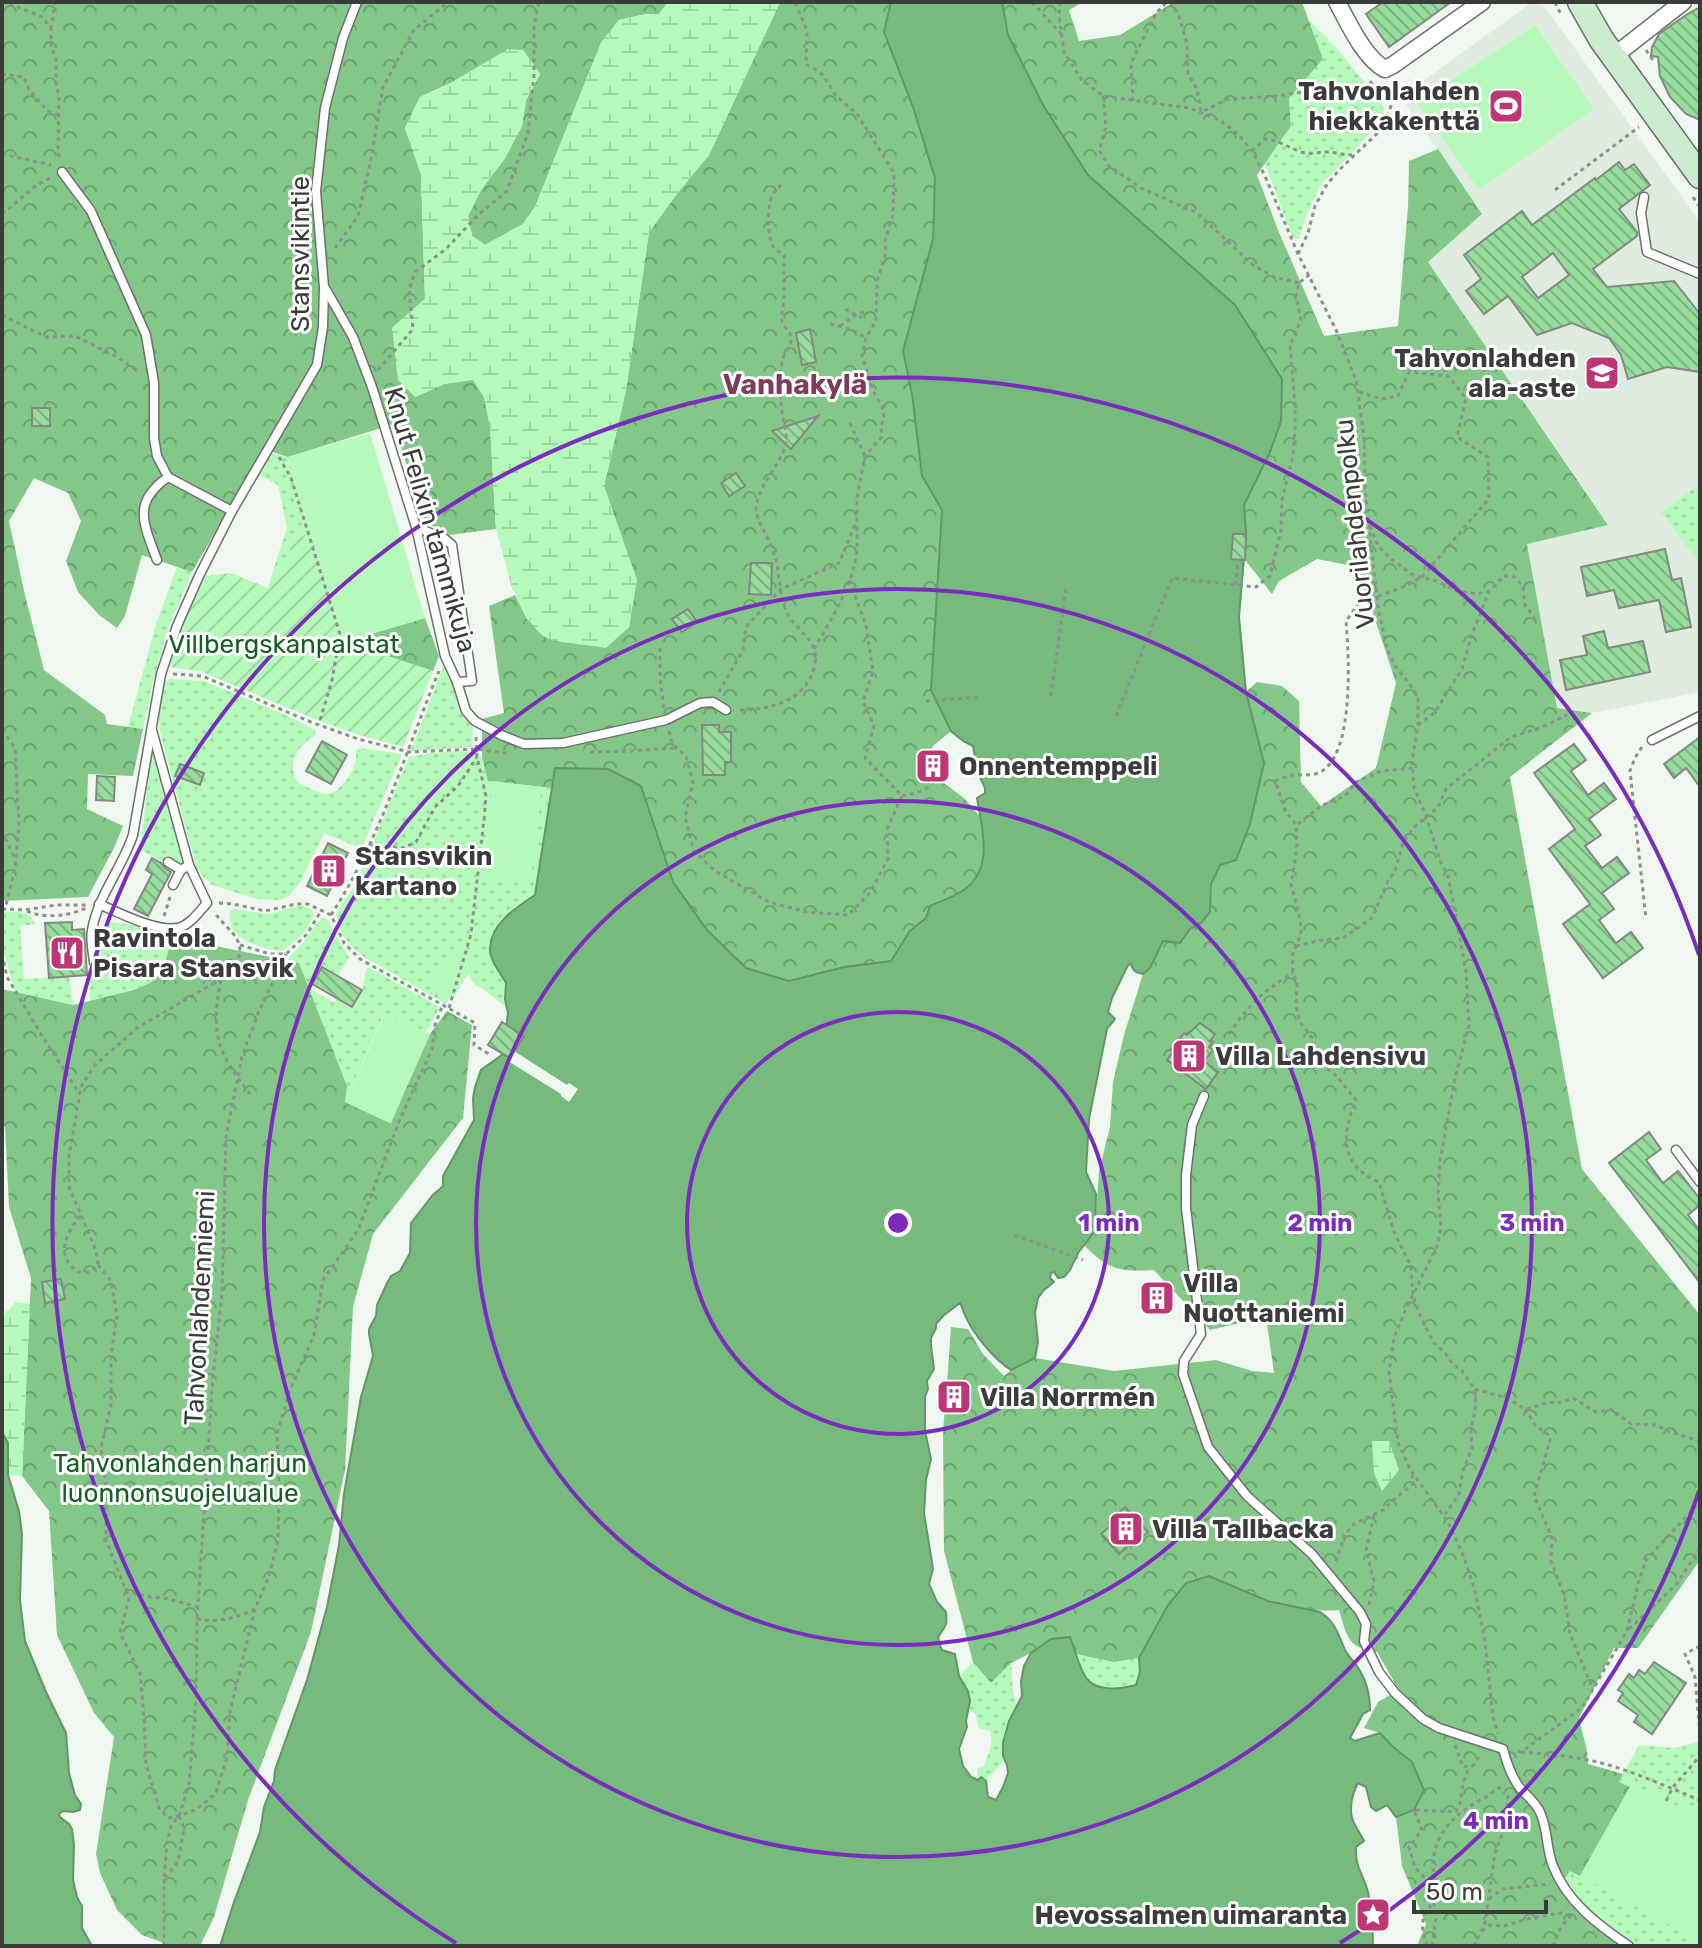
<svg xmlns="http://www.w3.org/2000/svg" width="1702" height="1948" font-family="Rubik,sans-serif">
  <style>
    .built { fill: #dfebdf }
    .grass { fill: url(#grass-dots) }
    .forest { fill: url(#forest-crowns) }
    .wetland { fill: url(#wetland-marsh) }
    .garden { fill: url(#garden-furrows) }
    .pitch { fill: #b6fabb }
    .water { fill: #76bb7d; stroke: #649569; stroke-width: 2 }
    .pier { fill: #f0f6f0 }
    .building { fill: url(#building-back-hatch); stroke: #838883; stroke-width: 2; fill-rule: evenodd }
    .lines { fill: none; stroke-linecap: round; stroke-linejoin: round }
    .lane-casing { stroke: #6b706b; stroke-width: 11 }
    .street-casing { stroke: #6b706b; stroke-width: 19 }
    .secondary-casing { stroke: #6b706b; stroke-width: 27 }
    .path { stroke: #8d918d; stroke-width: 3; stroke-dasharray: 4 4; stroke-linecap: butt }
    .lane { stroke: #fff; stroke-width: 8 }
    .street { stroke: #fff; stroke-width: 16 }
    .secondary { stroke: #ccecd0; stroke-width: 24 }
    .ring { fill: none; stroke: #7b2cbf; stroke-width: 4 }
    .labels { text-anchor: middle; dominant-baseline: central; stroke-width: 6; stroke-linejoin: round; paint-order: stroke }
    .poi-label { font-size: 26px; font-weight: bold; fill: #3a3c3a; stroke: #fff; text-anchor: start }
    .street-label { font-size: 26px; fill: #3a3c3a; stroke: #fff }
    .park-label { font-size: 26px; fill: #155e24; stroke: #fff }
    .neighbourhood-label { font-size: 28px; font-weight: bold; fill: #803b57; stroke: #fff }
    .centre { fill: #7b2cbf; stroke: #fff; stroke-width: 4 }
    .ring-label { font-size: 24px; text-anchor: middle; font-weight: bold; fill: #7b2cbf; stroke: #fff; stroke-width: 6; stroke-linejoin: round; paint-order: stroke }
  </style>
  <defs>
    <pattern id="grass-dots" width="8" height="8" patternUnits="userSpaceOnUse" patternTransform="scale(2)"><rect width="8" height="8" fill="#b6fabb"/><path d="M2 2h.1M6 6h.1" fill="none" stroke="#9dd7a2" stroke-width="1.8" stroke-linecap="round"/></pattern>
    <pattern id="forest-crowns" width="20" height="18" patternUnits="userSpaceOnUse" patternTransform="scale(2)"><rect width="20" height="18" fill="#83c889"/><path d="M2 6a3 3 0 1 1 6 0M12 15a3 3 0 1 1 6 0" fill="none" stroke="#6ca471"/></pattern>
    <pattern id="wetland-marsh" width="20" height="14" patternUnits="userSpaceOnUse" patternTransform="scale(2)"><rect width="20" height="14" fill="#b6fabb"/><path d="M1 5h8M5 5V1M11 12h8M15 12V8" fill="none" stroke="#9dd7a2"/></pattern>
    <pattern id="garden-furrows" width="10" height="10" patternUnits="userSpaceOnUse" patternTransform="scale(2)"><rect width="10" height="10" fill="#b6fabb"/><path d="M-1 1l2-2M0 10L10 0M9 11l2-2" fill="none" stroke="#9dd7a2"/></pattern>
    <pattern id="building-back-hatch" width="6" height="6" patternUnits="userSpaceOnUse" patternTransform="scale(2)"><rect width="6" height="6" fill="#96dc9c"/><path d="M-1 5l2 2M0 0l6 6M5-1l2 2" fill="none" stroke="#7bb480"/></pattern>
  </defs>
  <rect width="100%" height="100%" fill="#f0f6f0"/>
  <polygon class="built" points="1531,3 1544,6 1700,222 1700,692 1592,713 1557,708 1527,543 1608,524 1428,262 1482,214 1401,97"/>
  <g class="grass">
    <polygon points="1309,20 1340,52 1384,107 1383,120 1321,185 1307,213 1299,239 1295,239 1292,236 1265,164 1291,126 1289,98 1323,59"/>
    <polygon points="271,453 288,457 312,536 302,534 293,545 285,569 274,567 287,528 278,485 259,475"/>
    <polygon points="1700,484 1700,564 1661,512"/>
    <polygon points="177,567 192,572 169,626 153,681 143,729 128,727 156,624"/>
    <path d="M 443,667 C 456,686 460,709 473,727 L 472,747 L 412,751 L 411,750 Z"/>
    <path d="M 169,679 L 204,681 L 288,716 L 315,730 L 315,735 C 307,741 298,749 294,758 C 292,765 293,777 298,782 C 302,786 322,794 327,794 C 339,793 353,773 355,763 C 356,759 356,755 356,750 L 360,748 L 402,754 L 362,847 L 357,847 L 324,833 L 299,884 L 289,896 L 280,900 L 257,899 L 212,885 L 197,870 L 161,736 C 157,719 156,692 169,679 Z"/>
    <polygon points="153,740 184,859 178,870 140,850"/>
    <polygon points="463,751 482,757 488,781 551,788 535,895 514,908 494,963 506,982 505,999 506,1007 483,989 476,986 471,980 469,972 452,1000 449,999 446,1004 364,957 352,947 343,936 339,926 336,915 338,909 355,885 409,757 432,753"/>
    <path d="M 297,906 C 304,906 311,907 314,914 L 305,932 L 283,951 C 262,949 225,940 230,911 L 234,909 L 269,914 Z"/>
    <path d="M 2,912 C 16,912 30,909 35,924 L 20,926 L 24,979 L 69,976 L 73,1005 L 15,992 L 2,946 Z"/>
    <polygon points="322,917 328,920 349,958 338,975 322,966 311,984 311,989 333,1002 337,999 352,1008 362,991 366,971 368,967 370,968 440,1007 426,1032 384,1014 345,1102 347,1085 299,964 286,961 303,942"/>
    <path d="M 109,922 L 139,926 L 172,937 C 169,947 168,958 164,968 C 155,991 112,996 90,1001 L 89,971 L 102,971 C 100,952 93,935 109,922 Z"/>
    <path d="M 1076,1654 L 1114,1662 L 1139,1658 L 1140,1672 L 1135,1685 C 1121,1689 1097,1692 1086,1678 C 1082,1672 1079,1661 1076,1654 Z"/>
    <path d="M 973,1662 L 991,1683 L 1011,1663 L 1013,1692 L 1017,1705 L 1009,1721 L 1003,1756 L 1005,1759 L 986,1781 L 981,1777 L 978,1780 L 977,1768 L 983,1767 C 988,1755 994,1744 990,1731 L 978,1728 L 976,1715 L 968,1708 L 970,1701 L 959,1676 Z"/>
    <polygon points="1700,1742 1700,1946 1606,1946 1545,1874 1566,1877 1639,1745 1674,1748"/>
  </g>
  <g class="forest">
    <polygon points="2,2 668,2 659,15 646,14 619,20 601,43 535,207 523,224 485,245 472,236 468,216 481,190 505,158 522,126 526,100 540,74 523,50 420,97 405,128 421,174 425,299 392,328 415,397 444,384 473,379 484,397 490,426 496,529 449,535 424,521 394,424 288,457 263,449 192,572 142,555 125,616 117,628 99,615 78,592 66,561 81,521 68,493 34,478 9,521 25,595 44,670 105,715 107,724 143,729 133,776 88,774 87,809 123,826 114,848 88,897 2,901"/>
    <polygon points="780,2 891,2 884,32 913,107 935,178 933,239 921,284 912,394 922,476 942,510 931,690 951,731 933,746 924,769 929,776 947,785 966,800 981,818 985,852 977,877 964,890 930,906 927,918 910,931 891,961 844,967 789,981 746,968 707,930 673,883 641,786 607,769 555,768 551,788 488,781 482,757 482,719 504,713 489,606 515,595 527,619 548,638 606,647 629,627 636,580 604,486 626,390 649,232 679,191 709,155"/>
    <path d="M 1002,2 L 1083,2 L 1069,10 L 1079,41 L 1120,35 L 1174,2 L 1302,2 L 1323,59 L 1289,98 L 1291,126 L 1257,175 L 1278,230 L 1324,336 L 1398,326 L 1408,207 L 1409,161 L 1438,149 L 1482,214 L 1428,262 L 1608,525 L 1527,544 L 1557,708 L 1592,713 L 1510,777 L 1582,1169 L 1700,1315 L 1700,1560 L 1638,1648 L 1614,1648 L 1579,1718 L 1587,1751 L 1588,1764 L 1623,1774 L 1619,1782 L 1630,1787 L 1580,1876 L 1570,1871 L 1566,1877 L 1553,1877 L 1583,1917 L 1619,1946 L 1417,1946 L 1426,1924 L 1402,1866 L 1396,1817 L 1414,1810 L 1412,1762 L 1392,1746 L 1380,1733 L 1364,1728 L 1378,1702 L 1399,1690 L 1377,1652 C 1347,1648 1347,1636 1339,1610 C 1292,1614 1251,1594 1208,1576 L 1168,1605 L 1139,1658 L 1114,1662 L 1076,1654 L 1070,1637 L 1052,1639 L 1031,1653 L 1011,1663 L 991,1683 L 973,1662 L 944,1551 L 943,1431 L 945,1408 L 956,1411 L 956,1409 L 963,1409 L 965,1386 L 947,1384 L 951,1327 L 968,1329 L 983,1354 L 1004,1376 L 1011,1370 L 1035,1358 L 1114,1371 L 1216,1360 L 1252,1371 L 1274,1373 L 1266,1317 L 1210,1330 L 1154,1270 C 1120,1272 1108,1270 1084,1245 L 1095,1230 L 1099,1171 L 1110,1127 L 1113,1082 L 1124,1035 L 1143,974 L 1150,968 L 1163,941 L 1180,943 L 1190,929 L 1201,923 L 1210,913 L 1211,884 L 1220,865 L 1236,860 L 1250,824 L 1264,762 L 1246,692 L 1257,682 L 1282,686 L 1299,701 L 1301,782 L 1321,806 L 1376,768 L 1396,683 L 1367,595 L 1348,565 L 1317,559 L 1279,581 L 1272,594 L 1245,560 L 1246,534 L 1244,505 L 1270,452 L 1282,379 L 1235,305 L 1088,175 L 1043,105 L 1008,35 Z"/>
    <polygon points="425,618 439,656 433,671 344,642"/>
    <polygon points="172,937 299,963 347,1086 345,1102 390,1123 430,1034 447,1011 472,1025 463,1118 373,1234 353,1307 345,1470 311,1632 248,1800 214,1917 200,1946 172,1946 142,1935 117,1910 100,1873 96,1854 114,1737 94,1713 57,1635 49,1511 22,1476 31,1278 9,1207 5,1127 2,1124 2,989 73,1005 134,990 150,983 163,971"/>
  </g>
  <g class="wetland">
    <path d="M 668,2 L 780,2 L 709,155 L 679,191 L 649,232 L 626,390 L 604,486 L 637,580 L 629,627 L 606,648 C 593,645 559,643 549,639 C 531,631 520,604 512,588 L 496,529 L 490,426 L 484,397 L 473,380 L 444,384 L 415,397 L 398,380 L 392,328 L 425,299 L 421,174 L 405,128 L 420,97 L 442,88 L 508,49 L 523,50 L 540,74 L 526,100 L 522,126 L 505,158 L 481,190 L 468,216 L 472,236 L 485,245 L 523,224 L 535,207 L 601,43 L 619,20 L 646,14 L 659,14 Z"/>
    <polygon points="16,1302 30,1304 22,1476 9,1475 19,1511 22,1534 20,1600 25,1641 2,1619 2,1316"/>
    <polygon points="1372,1441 1389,1441 1399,1470 1382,1491 1374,1473"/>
  </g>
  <path class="garden" d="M 302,534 L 312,536 L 344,642 L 433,671 L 403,747 L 359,735 L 312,718 L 200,671 L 170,667 L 182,624 L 204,576 L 231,573 L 268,588 L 274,567 L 285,569 C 289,557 290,540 302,534 Z"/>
  <g class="pitch">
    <polygon points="1535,25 1594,109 1479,190 1417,103"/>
    <polygon points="370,433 425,618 344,641 288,457"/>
    <polygon points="493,781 542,787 530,884 481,878"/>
    <polygon points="454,948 476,960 452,1000 430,988"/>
    <polygon points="385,1014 430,1034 391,1123 345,1102"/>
    <polygon points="1634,1786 1700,1817 1700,1942 1580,1876 1630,1787"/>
  </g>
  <g class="water">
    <path d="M 891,2 L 1002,2 L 1008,35 L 1043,105 L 1088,175 L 1235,305 L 1282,379 L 1281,421 L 1270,452 L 1244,505 L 1246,534 L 1239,617 L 1246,692 L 1264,763 L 1250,824 L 1236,860 L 1220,865 L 1211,884 L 1210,912 L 1201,923 L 1190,929 L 1180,943 L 1163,941 L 1150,968 L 1143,974 C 1136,973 1133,971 1131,964 L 1128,965 L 1112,998 L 1108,1012 L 1115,1019 L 1107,1029 L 1089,1119 L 1086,1172 L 1096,1194 L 1095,1231 L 1078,1253 L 1070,1270 L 1064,1277 L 1058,1278 L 1054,1272 L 1051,1273 L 1050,1278 L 1054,1282 L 1044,1290 L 1038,1298 L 1035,1313 L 1038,1342 L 1035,1358 L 1011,1370 C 995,1360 972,1333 965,1315 C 963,1311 962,1307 960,1303 L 943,1316 L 936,1324 L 936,1328 L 931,1338 L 931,1346 L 934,1369 L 927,1381 L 928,1389 L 925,1397 L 925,1431 L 931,1459 L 926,1480 L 924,1513 L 933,1569 L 929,1584 L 937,1602 L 946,1612 C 946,1616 947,1620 946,1624 C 941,1638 934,1631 942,1650 L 955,1654 L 959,1676 L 968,1691 L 970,1701 L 966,1721 L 967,1727 L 959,1749 L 963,1766 L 971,1777 L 978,1780 L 981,1777 L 986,1781 L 988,1797 L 996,1800 L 1003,1787 L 1008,1773 L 1007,1765 L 1003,1756 L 1003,1743 L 1009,1721 L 1022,1696 L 1021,1681 L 1024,1666 L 1031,1653 L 1051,1639 L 1070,1637 C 1074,1648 1080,1670 1087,1679 C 1098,1692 1121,1689 1136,1685 L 1140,1672 L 1139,1658 L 1168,1605 L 1186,1583 L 1209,1576 L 1268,1601 L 1320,1612 C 1335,1621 1338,1634 1345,1650 C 1348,1656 1353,1660 1357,1666 C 1366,1679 1370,1694 1370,1710 L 1363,1714 L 1350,1738 L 1355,1741 L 1380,1733 L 1392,1746 L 1412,1762 L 1424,1790 L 1414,1810 L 1396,1817 L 1387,1805 L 1376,1811 L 1371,1807 L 1366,1787 L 1358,1783 C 1352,1794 1348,1811 1354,1823 C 1357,1830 1361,1834 1364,1841 L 1356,1847 C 1355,1869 1363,1873 1368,1892 C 1372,1909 1373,1929 1373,1946 L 220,1946 L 234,1902 L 260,1832 L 264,1807 L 274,1781 L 275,1770 L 307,1680 L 327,1607 L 339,1545 L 344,1494 L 361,1397 L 373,1356 L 369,1334 L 369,1329 L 376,1316 L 377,1305 L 387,1283 L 391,1276 L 400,1271 L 410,1253 L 411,1223 L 432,1196 L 443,1186 L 443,1176 L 474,1120 L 473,1098 L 475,1087 L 481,1070 L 503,1054 L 508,1013 L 505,999 L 506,983 C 500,972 489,960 490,948 C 491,923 517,907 535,895 L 555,768 L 608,769 L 641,786 L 673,882 L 707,930 L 746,968 L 789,981 L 844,967 L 891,961 L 910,931 L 926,918 L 930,906 C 941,901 956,896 965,889 C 994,868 982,828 977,798 L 985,793 L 985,788 L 978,773 L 973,746 L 963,741 L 951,731 L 931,690 L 942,510 L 922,476 L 912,394 L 903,351 L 933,239 L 935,178 L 913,107 L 884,32 Z"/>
    <polygon points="2,1432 8,1443 8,1475 19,1511 22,1534 20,1600 25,1641 46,1692 66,1733 69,1773 75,1795 81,1804 80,1810 73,1812 63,1811 59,1814 60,1817 69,1824 72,1829 74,1845 73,1880 77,1897 82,1906 82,1928 92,1946 2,1946"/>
  </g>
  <polygon class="pier" points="514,1051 567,1085 569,1083 578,1089 569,1102 561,1096 561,1094 508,1061"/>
  <g class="building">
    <polygon points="1383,2 1451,2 1389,47 1366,14"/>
    <polygon points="1700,7 1700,120 1686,114 1670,97 1660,76 1658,57 1651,56 1652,47 1659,34 1686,15"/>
    <path d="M 1619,162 L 1625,170 L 1634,164 L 1650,185 L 1619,209 L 1637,232 L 1637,236 L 1593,269 L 1607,287 L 1674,281 L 1700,314 L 1700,372 L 1667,367 L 1628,379 L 1621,355 L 1609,338 L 1572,323 L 1537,335 L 1508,296 L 1484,314 L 1466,291 L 1481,279 L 1464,255 L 1522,211 L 1532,225 L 1595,178 L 1596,180 ZM 1553,253 L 1569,275 L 1538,298 L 1522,277 Z"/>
    <polygon points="810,329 816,362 802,365 796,333"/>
    <rect x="32" y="408" width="18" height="18"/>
    <polygon points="818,416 791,449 772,431"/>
    <polygon points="736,473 745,486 729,496 721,483"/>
    <polygon points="1233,534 1246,534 1245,560 1231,559"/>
    <polygon points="1665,549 1672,580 1681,578 1691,627 1666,632 1659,600 1619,608 1614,590 1587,596 1581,567"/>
    <polygon points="751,563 772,563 771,595 749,594"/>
    <polygon points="688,609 697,622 682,632 672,619"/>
    <polygon points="1604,631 1608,648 1643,641 1650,672 1566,690 1560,660 1587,655 1583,636"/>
    <polygon points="702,725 719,725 719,732 731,732 731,762 725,762 725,775 703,775"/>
    <polygon points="1700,737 1700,787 1686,768 1674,778 1664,764"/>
    <polygon points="322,741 347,755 331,784 306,771"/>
    <polygon points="1574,744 1586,760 1571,771 1588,795 1604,783 1616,799 1589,819 1601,835 1585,846 1602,868 1617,857 1629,873 1602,893 1614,909 1599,920 1616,943 1631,932 1643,948 1603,978 1563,924 1590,904 1549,849 1575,829 1534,773"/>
    <polygon points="180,764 204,773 200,785 175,776"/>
    <polygon points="97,776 115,777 114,801 96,800"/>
    <polygon points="328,843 348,853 327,896 307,886"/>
    <polygon points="152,858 161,863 164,867 171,872 148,916 134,909 152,874 146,870"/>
    <polygon points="72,922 72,930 84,929 87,975 49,978 45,923"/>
    <polygon points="322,967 362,990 352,1007 312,984"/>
    <polygon points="502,1022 524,1036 510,1058 488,1045"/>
    <polygon points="1200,1023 1215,1034 1210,1041 1213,1042 1209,1047 1213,1050 1204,1061 1218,1072 1206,1089 1167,1060 1173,1052 1170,1050 1184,1033 1187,1035"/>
    <polygon points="1649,1132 1661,1149 1646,1160 1663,1183 1678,1171 1700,1199 1700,1205 1688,1215 1700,1231 1700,1283 1609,1163"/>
    <polygon points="61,1279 65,1299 45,1303 42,1282"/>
    <polygon points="1167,1285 1172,1305 1147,1311 1141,1292"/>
    <polygon points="945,1384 965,1386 963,1410 943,1408"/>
    <polygon points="1125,1507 1148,1532 1131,1547 1129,1545 1119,1554 1101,1534 1110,1526 1108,1523"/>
    <polygon points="1654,1662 1686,1683 1652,1734 1634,1722 1638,1715 1618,1701 1623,1693 1618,1690 1629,1674 1634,1678 1639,1670 1645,1674"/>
  </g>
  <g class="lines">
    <defs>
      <g id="lane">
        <polyline points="62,172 91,211 146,335 154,383 154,438 157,456 168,477 232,511"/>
        <polyline points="1644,197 1641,213 1647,252 1700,274"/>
        <polyline points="325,288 353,337 372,387 416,527 445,656 457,682 466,711 475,721 501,735 524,744 563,743 666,720 700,703 713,702 726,710"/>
        <polyline points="416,527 445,539 452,545 472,681 457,682"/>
        <path d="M 157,560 C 144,524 131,503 168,477"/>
        <polyline points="1652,740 1700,716"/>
        <polyline points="168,862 181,870"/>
        <polyline points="173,885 181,870 189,865"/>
        <path d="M 99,904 C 119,913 157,932 178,928 C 190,925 199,912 207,903 L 189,865 L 152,730"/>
        <path d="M 94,962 C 93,952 90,940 92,930 C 98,896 122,868 133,835 L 161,674 L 177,626 L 199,576 L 232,511 L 317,365 L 323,327 L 324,287 L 316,191 L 325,108 L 343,38 L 357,2"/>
        <path d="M 1204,1096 L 1192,1125 L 1186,1175 L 1186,1208 L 1201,1334 L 1184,1361 L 1183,1374 L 1208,1447 L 1247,1496 L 1312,1554 L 1360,1612 L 1366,1624 L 1364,1641 L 1379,1672 L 1395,1693 L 1423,1719 L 1439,1728 L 1503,1749 C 1507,1763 1511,1776 1520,1788 C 1527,1796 1536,1803 1540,1812 C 1548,1829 1546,1849 1553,1866 C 1567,1902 1598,1925 1629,1946"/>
        <polyline points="1676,1150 1700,1182"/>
      </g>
      <g id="street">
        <path d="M 1337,2 C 1348,22 1364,58 1385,69 L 1393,65 L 1482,2"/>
        <polyline points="1614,56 1683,2"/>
      </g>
      <polyline id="secondary" points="1580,2 1601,39 1700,176"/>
    </defs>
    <use href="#lane" class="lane-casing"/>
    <use href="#street" class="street-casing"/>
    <use href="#secondary" class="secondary-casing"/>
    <g class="path">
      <polyline points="1032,2 1062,35"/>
      <polyline points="1060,2 1059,15 1064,52 1081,79 1103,96 1189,108 1221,121 1238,134 1252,151 1265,176 1298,254 1337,332 1356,380 1364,437 1365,489 1378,607 1387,649 1395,666 1409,683 1418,697 1418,725 1412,761 1414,788 1425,813 1441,863 1448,876 1466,971 1469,1026 1455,1078 1440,1161 1438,1194 1441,1228 1437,1246 1406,1309 1394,1338 1389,1372 1398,1443 1411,1471 1448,1522 1464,1557 1475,1591 1485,1641 1493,1717 1498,1733"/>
      <polyline points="1170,2 1179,16 1187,44 1188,74 1197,89 1201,112 1228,99 1278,96 1309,91 1364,98 1393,99"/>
      <polyline points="1556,2 1556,6 1562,15"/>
      <polyline points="2,3 6,2 42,17 51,29 51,48 56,57 56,86 59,96 58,150 60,161"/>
      <polyline points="51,29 55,2"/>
      <polyline points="1646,50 1655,63"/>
      <polyline points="2,74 24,77 29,90 48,111 59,115"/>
      <polyline points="1370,81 1381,98"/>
      <polyline points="1103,96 1106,127 1099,150 1108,165 1141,188 1197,213 1253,265 1274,277 1299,283"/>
      <polyline points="1133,101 1131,63 1156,13 1167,2"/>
      <path d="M 1252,151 L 1265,139 C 1281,141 1287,147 1301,152 C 1310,155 1318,152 1326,152 C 1335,152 1343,155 1352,155"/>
      <polyline points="2,154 51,165"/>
      <polyline points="1555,190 1639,127"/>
      <polyline points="1693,197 1700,207"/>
      <polyline points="2,214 37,185 52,177"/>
      <polyline points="335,248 358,216 371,159 383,87 414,30 448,2"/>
      <polyline points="1298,254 1308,233 1315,206 1326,186 1339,170 1385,126 1393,99 1389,86"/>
      <polyline points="845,309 862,318"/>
      <polyline points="2,315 46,337 75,336 117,357 138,371"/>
      <polyline points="830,324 850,329 866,338"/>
      <polyline points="840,326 857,314 866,312"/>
      <polyline points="378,370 413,329 409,290 415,272 446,249 478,215 507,191 528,133 534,75 534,26 539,2"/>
      <path d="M 1359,392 L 1382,399 L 1398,396 L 1409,372 L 1448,376 L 1466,398 L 1457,437 L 1488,457 L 1489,499 L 1422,577 L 1401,588 L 1359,603 L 1346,621 C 1349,654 1355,759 1318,773 C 1311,776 1301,774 1293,775 C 1287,776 1281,779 1275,781 L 1285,810 L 1296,825 L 1297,848 L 1291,884 L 1300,918 L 1301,934 L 1292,955 L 1293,973 L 1297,982 L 1296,1007 L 1300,1022 L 1313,1039 L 1320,1066 L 1333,1072 L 1356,1100 C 1341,1135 1340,1166 1379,1182 L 1394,1232 L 1411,1266 L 1413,1296 L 1422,1320 L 1434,1343 L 1446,1354 L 1452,1363 L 1462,1371 L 1475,1389 L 1476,1404 L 1471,1432 L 1472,1449 L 1463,1470 L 1459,1494 L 1444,1516"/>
      <polyline points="850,423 865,456"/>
      <polyline points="279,457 291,478 340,634 332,680 319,724"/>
      <polyline points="1370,526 1378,546 1391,559 1413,575 1436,581 1457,591 1477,594 1489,591 1504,576 1515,577 1523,587 1525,605 1536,620"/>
      <polyline points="1236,585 1238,560"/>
      <polyline points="660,648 660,679 664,708"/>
      <path d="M 814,649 C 830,621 848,594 855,562 C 858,550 857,536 857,524"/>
      <polyline points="173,674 202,676 311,722 358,739 409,752 476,749 507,753"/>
      <polyline points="719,692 743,650 746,627 781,589 839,563 857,520 857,498 865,456 882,437 881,428 884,416 882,406 873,391 862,355 866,338 876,321 877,282 886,252 885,241 893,215 894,173 857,114 837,97 821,73 806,64 807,31 795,2"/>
      <polyline points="1051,696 1066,588"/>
      <polyline points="926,701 981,697"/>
      <path d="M 740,710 C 771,710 808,700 815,664 C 819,642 800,633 790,618 C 778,600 781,574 774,554 C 770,540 761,528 757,515 C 750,493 782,465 786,443 C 788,433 781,415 781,402 C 781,388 779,372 783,359 C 784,352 793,345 791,337 C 790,331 784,327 782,322 C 781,314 784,305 784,297 C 784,283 784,269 784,255 C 782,254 775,249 774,248 C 767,239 767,205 772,196 C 775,189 780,188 783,181"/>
      <polyline points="1116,716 1172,578 1256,587 1270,576 1281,530 1282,500 1293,455 1295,431 1295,405 1290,345 1301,320 1296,295 1299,283 1309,275"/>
      <polyline points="1418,725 1435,712 1462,669 1471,637 1489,591"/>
      <polyline points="2,730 15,748 19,825 15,868 5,909"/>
      <polyline points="669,731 672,743 686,757 693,782 685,817 694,851 715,871 769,902 807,912 848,915 869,894 888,859 887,829 902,796 865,758 874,726 863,701 873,672 866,625 849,580"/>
      <polyline points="1642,747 1635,758 1630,771 1646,919"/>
      <polyline points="590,752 630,751 674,748"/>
      <path d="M 902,796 C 917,792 935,791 933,773"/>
      <polyline points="1298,824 1321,806 1345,796 1356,782 1381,771 1413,768"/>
      <polyline points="2,831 14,857"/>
      <polyline points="369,845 403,848 416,842 435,807 458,786 477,757"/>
      <polyline points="219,903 233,904 265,911 296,904 308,904 331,915 344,943 360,959 475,1023 474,1045 489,1054"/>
      <polyline points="2,909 25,910 56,905 88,905"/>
      <path d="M 27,911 C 43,919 70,916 86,908"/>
      <path d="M 331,915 C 380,840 405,753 439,671"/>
      <polyline points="164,916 170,897"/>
      <polyline points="240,945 270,954 286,954 307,934 321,911"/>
      <polyline points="1296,946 1322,940 1343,938 1372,918 1388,881 1395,871 1403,843 1413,828 1438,807 1446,789 1511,737 1540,728 1567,715"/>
      <polyline points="189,947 191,935"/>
      <polyline points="2,954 7,977 41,1034 79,1093"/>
      <path d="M 221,980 C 210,1033 217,1052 250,1094"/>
      <polyline points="449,1008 471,934 484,819 486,796 477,757 476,737"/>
      <path d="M 1229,1034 C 1249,1004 1262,992 1293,973"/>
      <path d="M 80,1216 C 70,1228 59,1246 68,1262 C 70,1266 75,1269 78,1272 L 90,1272 L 98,1265 L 96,1250 L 69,1187 L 69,1156 L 81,1087 L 94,1066 L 137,1028 L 233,972 C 250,939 232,936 214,912"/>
      <polyline points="1014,1235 1083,1260"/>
      <polyline points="98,1265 111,1281 117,1315 111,1356 111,1405 101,1448 106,1487 106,1540 129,1598 120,1633 140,1673 144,1717 146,1764 159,1808 168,1818 179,1816 197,1809 216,1793 227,1757 230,1711 255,1609 268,1579 278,1541 279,1488 277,1434 290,1390 314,1335 323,1280 358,1230 400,1119 432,1049 435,1025 443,1004"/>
      <path d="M 1475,1389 L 1507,1398 L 1525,1409 C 1533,1408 1539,1405 1546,1403 C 1559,1401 1559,1405 1573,1398 L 1596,1412 L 1611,1409 L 1631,1424 L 1656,1425 L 1670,1432 L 1700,1441"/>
      <polyline points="1525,1409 1535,1425 1551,1437 1534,1496 1552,1538 1551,1561 1564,1595 1570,1634 1593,1689"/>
      <polyline points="1335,1561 1337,1558 1345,1534 1354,1524 1383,1510 1392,1501 1413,1484 1412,1475"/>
      <polyline points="125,1589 144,1596 169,1599 198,1607"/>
      <polyline points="1369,1605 1374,1581 1366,1550 1374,1515"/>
      <path d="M 197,1619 C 219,1623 235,1618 255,1609"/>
      <polyline points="1629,1629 1676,1585 1700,1548"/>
      <polyline points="1700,1646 1685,1654 1695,1677 1700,1733"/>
      <polyline points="1455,1745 1463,1767 1474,1765 1481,1754"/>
      <polyline points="1518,1751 1521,1752 1582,1708 1627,1631 1639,1580 1646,1560 1700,1502"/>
      <path d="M 1521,1752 C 1548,1754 1575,1756 1601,1763 C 1636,1772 1667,1787 1700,1800"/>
      <polyline points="1666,1801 1673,1787 1700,1756"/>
      <polyline points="179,1816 184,1828 178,1862 164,1879 167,1843 171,1826 179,1816 189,1785 196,1701 197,1619 213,1376 222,1294 226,1137 242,1056 259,1011 286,954"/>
      <polyline points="1489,1899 1503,1889 1550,1884"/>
      <polyline points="1482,1931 1490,1925 1504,1926 1527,1919 1566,1912"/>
      <polyline points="164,1946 164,1879"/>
      <path d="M 1427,1946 C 1418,1920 1423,1915 1439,1895 C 1438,1884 1432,1875 1433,1864 C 1435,1831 1456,1813 1484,1798 C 1491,1794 1496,1789 1505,1785"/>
      <polyline points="1432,1946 1436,1918 1431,1884 1415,1868 1409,1847 1422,1830 1414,1810 1456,1812 1460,1804 1463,1783 1470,1766"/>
      <polyline points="1474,1946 1485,1923 1495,1853 1506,1823 1508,1795"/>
      <polyline points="1553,1946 1561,1927 1571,1915"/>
    </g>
    <use href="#lane" class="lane"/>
    <use href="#street" class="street"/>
    <use href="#secondary" class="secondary"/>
  </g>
  <g class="ring">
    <circle cx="898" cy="1223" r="211"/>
    <circle cx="898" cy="1223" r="422"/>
    <circle cx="898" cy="1223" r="634"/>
    <path d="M1699 1491A845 845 0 0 1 1340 1943M456 1943A845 845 0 1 1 1699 955"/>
  </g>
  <defs>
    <symbol id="stadium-square" viewBox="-11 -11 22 22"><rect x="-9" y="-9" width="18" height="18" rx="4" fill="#be3775" stroke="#fff"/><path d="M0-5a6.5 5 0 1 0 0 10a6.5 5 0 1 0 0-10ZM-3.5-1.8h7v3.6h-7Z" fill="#fff"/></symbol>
    <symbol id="school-square" viewBox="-11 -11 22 22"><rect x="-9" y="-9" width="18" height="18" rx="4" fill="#be3775" stroke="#fff"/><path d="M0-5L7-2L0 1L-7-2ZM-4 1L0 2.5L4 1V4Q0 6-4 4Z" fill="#fff"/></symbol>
    <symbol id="building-square" viewBox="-11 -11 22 22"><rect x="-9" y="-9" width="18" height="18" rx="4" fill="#be3775" stroke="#fff"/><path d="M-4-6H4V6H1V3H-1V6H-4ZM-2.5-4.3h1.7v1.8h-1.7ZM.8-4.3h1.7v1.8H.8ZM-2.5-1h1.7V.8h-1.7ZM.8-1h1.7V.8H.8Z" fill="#fff"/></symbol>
    <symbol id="restaurant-square" viewBox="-11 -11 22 22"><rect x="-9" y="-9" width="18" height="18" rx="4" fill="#be3775" stroke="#fff"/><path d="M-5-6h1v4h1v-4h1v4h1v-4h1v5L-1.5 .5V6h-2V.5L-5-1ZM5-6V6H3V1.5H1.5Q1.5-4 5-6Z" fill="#fff"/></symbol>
    <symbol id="sight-square" viewBox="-11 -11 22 22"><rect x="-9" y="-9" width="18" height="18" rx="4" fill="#be3775" stroke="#fff"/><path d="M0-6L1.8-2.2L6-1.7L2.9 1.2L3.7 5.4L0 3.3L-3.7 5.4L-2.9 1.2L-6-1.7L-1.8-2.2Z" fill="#fff"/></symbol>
  </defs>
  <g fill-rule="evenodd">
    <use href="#stadium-square" x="1486" y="86" width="40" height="40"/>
    <use href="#school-square" x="1582" y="353" width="40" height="40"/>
    <use href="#building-square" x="913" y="746" width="40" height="40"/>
    <use href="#building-square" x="309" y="851" width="40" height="40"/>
    <use href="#restaurant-square" x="47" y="933" width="40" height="40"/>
    <use href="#building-square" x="1169" y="1036" width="40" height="40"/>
    <use href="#building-square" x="1137" y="1278" width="40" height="40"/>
    <use href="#building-square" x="934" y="1377" width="40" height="40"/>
    <use href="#building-square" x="1106" y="1509" width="40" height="40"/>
    <use href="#sight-square" x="1353" y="1895" width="40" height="40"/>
  </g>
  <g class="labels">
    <g class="poi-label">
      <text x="1480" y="91" text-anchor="end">Tahvonlahden<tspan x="1480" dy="30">hiekkakenttä</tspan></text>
      <text x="1576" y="358" text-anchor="end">Tahvonlahden<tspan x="1576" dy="30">ala-aste</tspan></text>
      <text x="959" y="766">Onnentemppeli</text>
      <text x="355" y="856">Stansvikin<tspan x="355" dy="30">kartano</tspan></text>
      <text x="93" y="938">Ravintola<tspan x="93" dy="30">Pisara Stansvik</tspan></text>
      <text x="1215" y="1056">Villa Lahdensivu</text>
      <text x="1183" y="1283">Villa<tspan x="1183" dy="30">Nuottaniemi</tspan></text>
      <text x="980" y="1397">Villa Norrmén</text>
      <text x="1152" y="1529">Villa Tallbacka</text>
      <text x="1347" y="1915" text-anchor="end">Hevossalmen uimaranta</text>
    </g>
    <g class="street-label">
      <text transform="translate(300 254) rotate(-90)">Stansvikintie</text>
      <text transform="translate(430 520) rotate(74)">Knut Felixin tammikuja</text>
      <text transform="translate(1355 524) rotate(-96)">Vuorilahdenpolku</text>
      <text transform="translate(200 1308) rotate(-87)">Tahvonlahdenniemi</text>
    </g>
    <g class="park-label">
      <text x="284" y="644">Villbergskanpalstat</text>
      <text x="180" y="1463">Tahvonlahden harjun<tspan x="180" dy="30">luonnonsuojelualue</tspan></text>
    </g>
    <g class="neighbourhood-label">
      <text x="795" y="384">Vanhakylä</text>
    </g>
  </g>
  <circle cx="898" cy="1223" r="12" class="centre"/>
  <g class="ring-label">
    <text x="1109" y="1231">1 min</text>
    <text x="1320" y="1231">2 min</text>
    <text x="1532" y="1231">3 min</text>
    <text x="1496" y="1829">4 min</text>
  </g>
  <rect width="1702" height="1948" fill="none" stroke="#3a3c3a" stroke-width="8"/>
  <path d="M1414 1900v12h132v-12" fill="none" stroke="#3a3c3a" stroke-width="4"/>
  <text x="1426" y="1900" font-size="24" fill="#3a3c3a" stroke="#ffffff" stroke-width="6" paint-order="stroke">50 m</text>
</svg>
